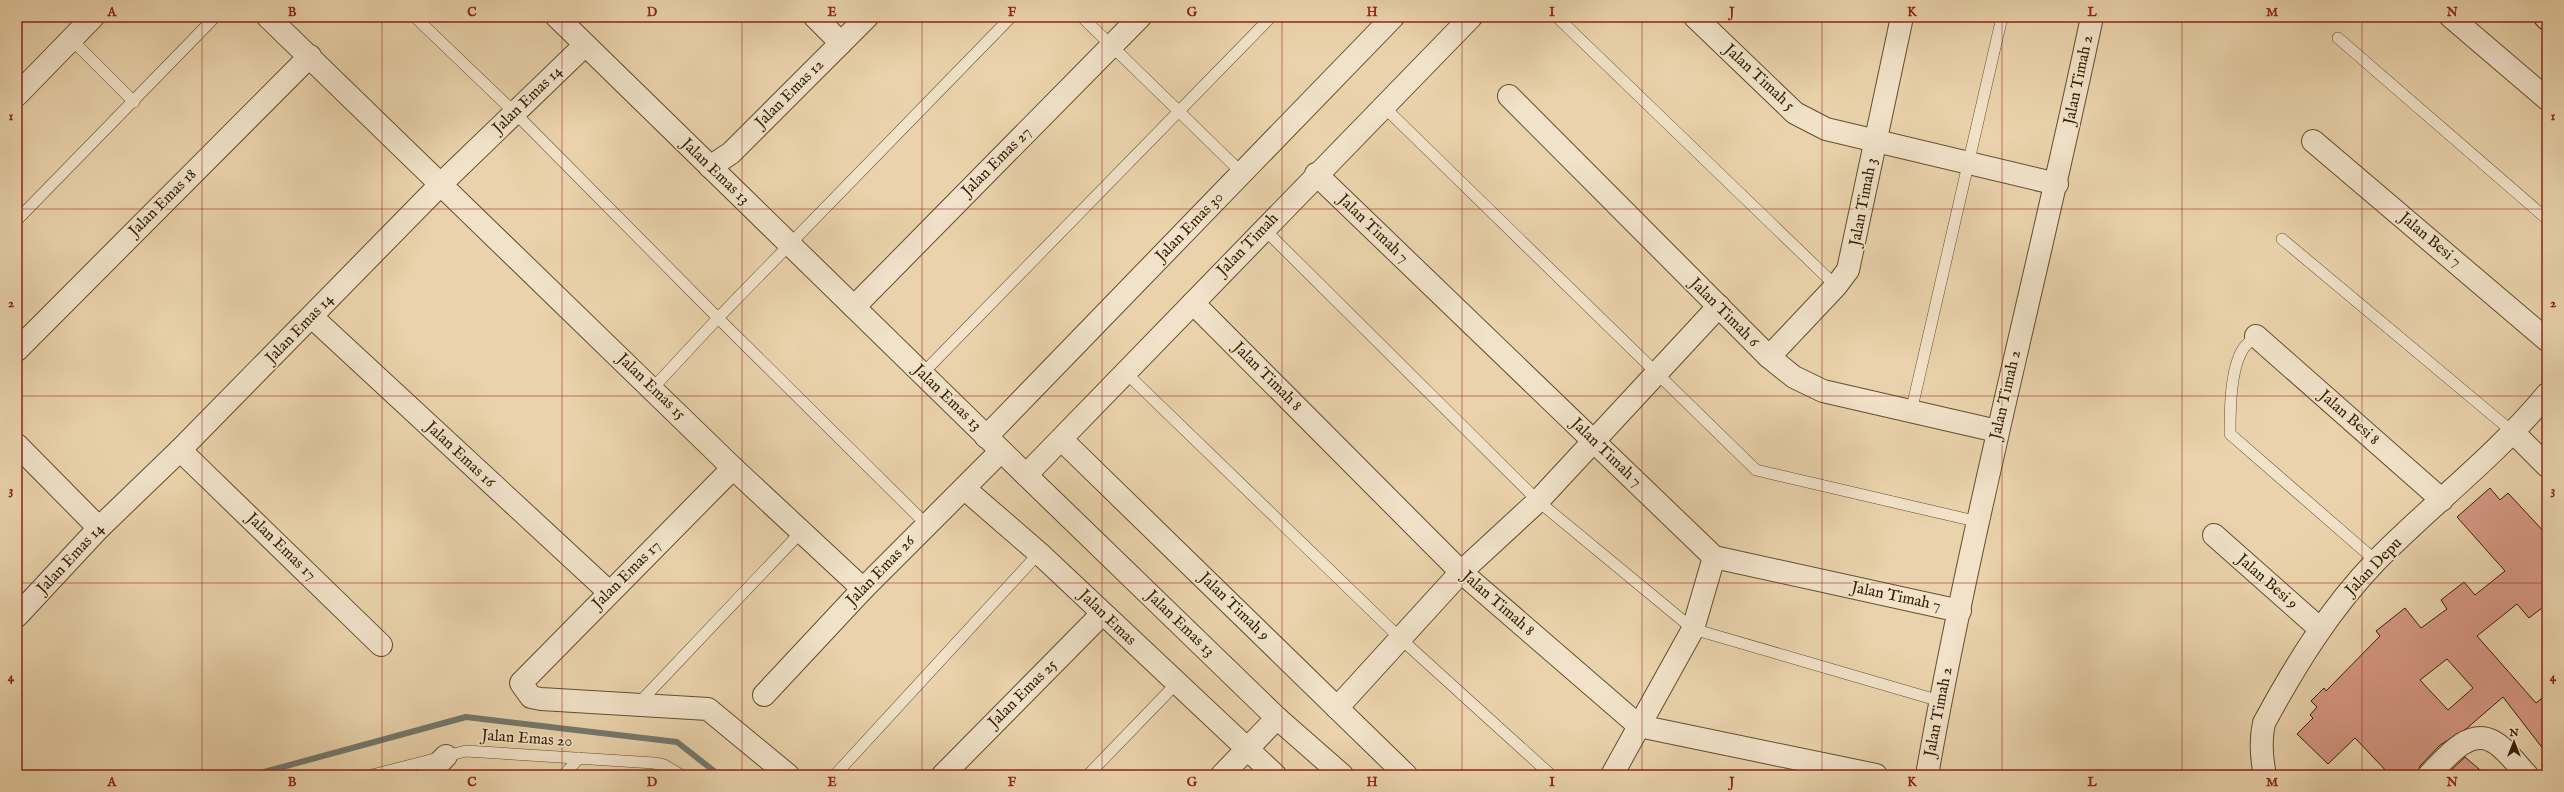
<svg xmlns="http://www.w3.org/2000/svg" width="2564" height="792" font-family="'IM FELL English',serif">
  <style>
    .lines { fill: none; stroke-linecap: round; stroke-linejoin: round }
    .stream { stroke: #74796e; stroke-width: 6 }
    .building { fill: #d69885; stroke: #362103; fill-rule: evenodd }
    .lane-casing { stroke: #634e2d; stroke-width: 12 }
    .street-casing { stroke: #634e2d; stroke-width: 24 }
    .secondary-casing { stroke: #362103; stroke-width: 24 }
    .lane { stroke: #f1e2c9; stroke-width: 11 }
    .street { stroke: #f1e2c9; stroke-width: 22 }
    .secondary { stroke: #f1e2c9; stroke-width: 22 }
    .grid { fill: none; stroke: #8f2418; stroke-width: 1; stroke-opacity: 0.55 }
    .labels { text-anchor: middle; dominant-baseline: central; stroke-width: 3.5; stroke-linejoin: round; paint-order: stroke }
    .street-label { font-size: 16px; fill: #362103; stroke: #f1e2c9 }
    .neatline { fill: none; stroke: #8f2418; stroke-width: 1.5 }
    .grid-label { font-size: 13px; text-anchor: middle; font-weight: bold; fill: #8f2418 }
  </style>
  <rect width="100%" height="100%" fill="#ead3ac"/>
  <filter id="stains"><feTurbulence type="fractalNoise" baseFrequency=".005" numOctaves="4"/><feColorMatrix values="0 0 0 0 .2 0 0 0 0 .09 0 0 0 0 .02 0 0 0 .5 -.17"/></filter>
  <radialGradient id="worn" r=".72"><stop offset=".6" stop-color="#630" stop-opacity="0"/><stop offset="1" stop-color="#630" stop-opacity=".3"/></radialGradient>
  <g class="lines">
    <polyline class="stream" points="253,775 466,717 677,742 719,775"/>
  </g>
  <g class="building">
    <path d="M 2490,488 L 2500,500 L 2508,493 L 2547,535 L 2547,604 L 2529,618 L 2517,604 L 2477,636 L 2536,703 L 2547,694 L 2547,754 L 2503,697 L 2466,729 L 2440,745 L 2420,766 L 2417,775 L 2390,775 L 2355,738 L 2328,764 L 2297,734 L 2313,718 L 2310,715 L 2317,707 L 2311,701 L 2324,688 L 2326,691 L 2380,636 L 2376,631 L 2405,608 L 2421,628 L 2447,609 L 2441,600 L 2464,582 L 2475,595 L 2505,571 L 2457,517 ZM 2447,659 L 2473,688 L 2448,710 L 2420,680 Z"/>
    <polygon points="2465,757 2486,775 2446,775"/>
  </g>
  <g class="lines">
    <defs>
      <g id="lane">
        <polyline points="415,17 514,112 718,318 927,525"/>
        <polyline points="1082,17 1242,173"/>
        <polyline points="1557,17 1836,286"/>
        <polyline points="2338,38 2547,219"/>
        <polyline points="72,40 134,102"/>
        <polyline points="1383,106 1756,470 1979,522"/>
        <polyline points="17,220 215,17"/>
        <polyline points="1264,229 1538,501 1693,629 1940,701"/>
        <polyline points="2282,239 2514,433"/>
        <path d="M 2256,336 C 2252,340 2246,344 2243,349 C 2230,370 2230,411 2230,434 L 2376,561"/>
        <polyline points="1124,371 1401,639 1551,775"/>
        <polyline points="922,374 1271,17"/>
        <polyline points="653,388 718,318 1011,17"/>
        <polyline points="1911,412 2002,17"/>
        <polyline points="639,703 802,531"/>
        <polyline points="372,775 466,751 654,763 664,765 681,775"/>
        <polyline points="564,775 579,758"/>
        <polyline points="835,775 1039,553"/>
        <polyline points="1088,775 1176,684"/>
      </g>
      <g id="street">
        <polyline points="268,17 733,468 863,589"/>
        <polyline points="557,17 1026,475 1277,718 1342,775"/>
        <polyline points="815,17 841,43"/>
        <polyline points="1695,17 1795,113 1826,129 2057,184"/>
        <polyline points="2451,17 2547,99"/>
        <polyline points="17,95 93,17"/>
        <polyline points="1509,96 1769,357 1794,377 1823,391 1997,431"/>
        <polyline points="2313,141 2547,340"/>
        <polyline points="710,167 731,153 867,17"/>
        <polyline points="1316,174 1714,557 1960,611"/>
        <polyline points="1193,303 1461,572 1639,726 1876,775"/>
        <polyline points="854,307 1140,17"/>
        <polyline points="312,317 609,592"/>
        <polyline points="2256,336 2442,500"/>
        <polyline points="17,350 310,56"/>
        <polyline points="1769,357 1836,286 1848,270 1902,17"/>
        <polyline points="2514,433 2547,466"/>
        <polyline points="986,437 1393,17"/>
        <polyline points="1062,440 1406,775"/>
        <polyline points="17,445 99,528"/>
        <polyline points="180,450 381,645"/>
        <polyline points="733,468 521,683 531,697 541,699 708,709 788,775"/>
        <polyline points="1026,475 1471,17"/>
        <polyline points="965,489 1039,553 1275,775"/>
        <polyline points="2214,535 2319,628"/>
        <polyline points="17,616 99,528 180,450 441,184 585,45"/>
        <polyline points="764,695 863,589 1001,451"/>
        <polyline points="1337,708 1461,572 1538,501 1719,306"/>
        <polyline points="427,775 446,756"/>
        <polyline points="943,775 1102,614"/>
        <polyline points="1222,775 1277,718"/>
        <polyline points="1612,775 1693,629 1714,557"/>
        <path d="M 1927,775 C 1972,520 2039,270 2092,17"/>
        <path d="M 2265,775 C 2261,756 2260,741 2264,723 C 2296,664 2330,609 2376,561 C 2432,504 2496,456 2547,394"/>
        <path d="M 2429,775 C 2444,760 2468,728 2492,741 C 2505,747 2517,765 2527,775"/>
      </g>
      <polyline id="secondary" points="2545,17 2547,19"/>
    </defs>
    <use href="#lane" class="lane-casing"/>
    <use href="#street" class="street-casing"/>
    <use href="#secondary" class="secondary-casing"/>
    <use href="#lane" class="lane"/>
    <use href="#street" class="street"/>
    <use href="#secondary" class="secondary"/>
  </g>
  <path class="grid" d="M 202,17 L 202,775M 382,17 L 382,775M 562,17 L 562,775M 742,17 L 742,775M 922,17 L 922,775M 1102,17 L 1102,775M 1282,17 L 1282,775M 1462,17 L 1462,775M 1642,17 L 1642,775M 1822,17 L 1822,775M 2002,17 L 2002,775M 2182,17 L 2182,775M 2362,17 L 2362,775M 17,209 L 2547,209M 17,396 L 2547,396M 17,583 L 2547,583"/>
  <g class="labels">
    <g class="street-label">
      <text transform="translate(1759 78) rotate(43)">Jalan Timah 5</text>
      <text transform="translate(2079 80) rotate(-78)">Jalan Timah 2</text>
      <text transform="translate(790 94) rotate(-45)">Jalan Emas 12</text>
      <text transform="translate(528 100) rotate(-44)">Jalan Emas 14</text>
      <text transform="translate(997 162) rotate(-45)">Jalan Emas 27</text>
      <text transform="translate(715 172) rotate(44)">Jalan Emas 13</text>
      <text transform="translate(1864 202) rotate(-79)">Jalan Timah 3</text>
      <text transform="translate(163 203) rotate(-45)">Jalan Emas 18</text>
      <text transform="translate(1190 227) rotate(-46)">Jalan Emas 30</text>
      <text transform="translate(1373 229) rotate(44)">Jalan Timah 7</text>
      <text transform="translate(2430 240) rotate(40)">Jalan Besi 7</text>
      <text transform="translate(1248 245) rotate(-46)">Jalan Timah</text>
      <text transform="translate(1724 313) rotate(45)">Jalan Timah 6</text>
      <text transform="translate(300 329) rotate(-46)">Jalan Emas 14</text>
      <text transform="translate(1267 377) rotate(45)">Jalan Timah 8</text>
      <text transform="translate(651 387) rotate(44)">Jalan Emas 15</text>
      <text transform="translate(2006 395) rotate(-77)">Jalan Timah 2</text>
      <text transform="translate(947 398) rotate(44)">Jalan Emas 13</text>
      <text transform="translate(2349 418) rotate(41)">Jalan Besi 8</text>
      <text transform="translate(1606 453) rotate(44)">Jalan Timah 7</text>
      <text transform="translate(460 455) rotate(43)">Jalan Emas 16</text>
      <text transform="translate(281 547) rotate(44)">Jalan Emas 17</text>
      <text transform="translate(71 559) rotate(-47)">Jalan Emas 14</text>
      <text transform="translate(2374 567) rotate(-46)">Jalan Depu</text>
      <text transform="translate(881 571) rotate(-46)">Jalan Emas 26</text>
      <text transform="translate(627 575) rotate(-45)">Jalan Emas 17</text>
      <text transform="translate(2267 582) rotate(41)">Jalan Besi 9</text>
      <text transform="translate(1896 597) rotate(12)">Jalan Timah 7</text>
      <text transform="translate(1498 604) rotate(41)">Jalan Timah 8</text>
      <text transform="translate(1234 607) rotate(44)">Jalan Timah 9</text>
      <text transform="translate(1107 618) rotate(44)">Jalan Emas</text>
      <text transform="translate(1180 624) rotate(44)">Jalan Emas 13</text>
      <text transform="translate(1023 694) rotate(-45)">Jalan Emas 25</text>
      <text transform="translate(1939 712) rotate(-79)">Jalan Timah 2</text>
      <text transform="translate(527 739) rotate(4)">Jalan Emas 20</text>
    </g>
  </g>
  <rect width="2564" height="792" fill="none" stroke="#ead3ac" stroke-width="44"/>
  <g transform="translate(2514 742)" stroke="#f1e2c9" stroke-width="3" paint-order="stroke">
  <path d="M0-3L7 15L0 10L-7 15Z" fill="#362103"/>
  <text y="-6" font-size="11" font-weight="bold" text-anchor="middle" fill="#362103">N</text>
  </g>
  <rect x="22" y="22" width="2520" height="748" class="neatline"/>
  <g class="grid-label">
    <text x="112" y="16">A</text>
    <text x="292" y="16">B</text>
    <text x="472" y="16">C</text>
    <text x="652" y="16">D</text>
    <text x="832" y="16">E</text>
    <text x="1012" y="16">F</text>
    <text x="1192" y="16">G</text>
    <text x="1372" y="16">H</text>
    <text x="1552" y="16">I</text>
    <text x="1732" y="16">J</text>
    <text x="1912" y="16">K</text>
    <text x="2092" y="16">L</text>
    <text x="2272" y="16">M</text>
    <text x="2452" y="16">N</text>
    <text x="11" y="120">1</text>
    <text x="2553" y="120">1</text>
    <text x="11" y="307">2</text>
    <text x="2553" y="307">2</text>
    <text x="11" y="494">3</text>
    <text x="2553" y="494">3</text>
    <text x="11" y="681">4</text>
    <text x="2553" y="681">4</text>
    <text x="112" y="786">A</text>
    <text x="292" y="786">B</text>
    <text x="472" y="786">C</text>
    <text x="652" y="786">D</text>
    <text x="832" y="786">E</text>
    <text x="1012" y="786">F</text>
    <text x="1192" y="786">G</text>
    <text x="1372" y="786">H</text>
    <text x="1552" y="786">I</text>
    <text x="1732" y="786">J</text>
    <text x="1912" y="786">K</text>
    <text x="2092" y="786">L</text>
    <text x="2272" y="786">M</text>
    <text x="2452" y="786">N</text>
  </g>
  <rect width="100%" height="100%" filter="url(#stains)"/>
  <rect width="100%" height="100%" fill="url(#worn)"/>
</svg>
